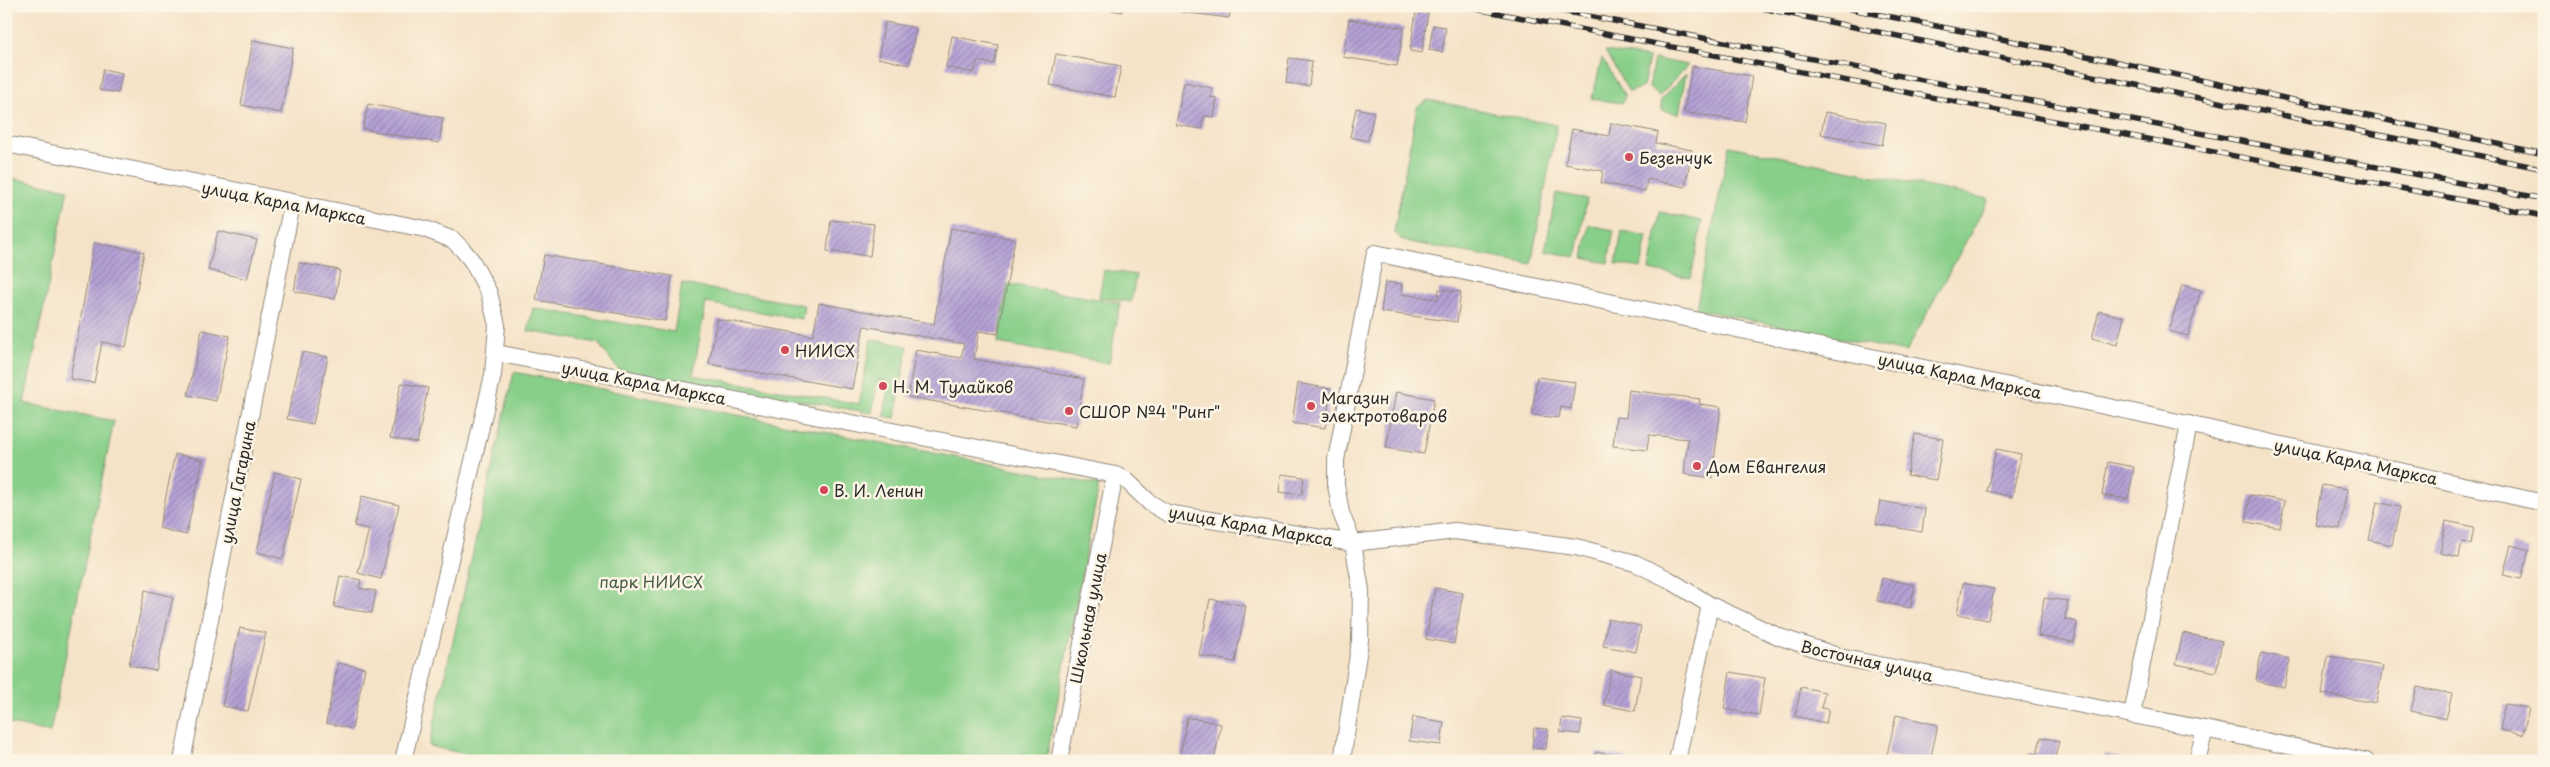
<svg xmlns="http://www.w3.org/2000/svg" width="2550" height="767" font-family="'Playpen Sans',sans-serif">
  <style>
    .green { fill: #88cf89; stroke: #5a7d5a }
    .building { fill: url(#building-hatch) }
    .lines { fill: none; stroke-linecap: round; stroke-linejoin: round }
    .minor-casing { stroke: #90877a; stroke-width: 18 }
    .minor { stroke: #fff; stroke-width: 16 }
    .rail-casing { stroke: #2b2b2b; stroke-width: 5.5 }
    .rail { stroke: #fcf5e5; stroke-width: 4; stroke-dasharray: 11; stroke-linecap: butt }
    .poi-dot { fill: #d1495b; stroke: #fcf5e5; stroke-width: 2 }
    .labels { text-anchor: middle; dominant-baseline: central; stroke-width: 5; stroke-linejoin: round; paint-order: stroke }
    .poi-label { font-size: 16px; fill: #2b2b2b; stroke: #fcf5e5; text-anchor: start }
    .street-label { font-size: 16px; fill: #2b2b2b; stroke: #fcf5e5 }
    .park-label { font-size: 16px; fill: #475c47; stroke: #fcf5e5 }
  </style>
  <defs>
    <pattern id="building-hatch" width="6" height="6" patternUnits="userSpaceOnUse" patternTransform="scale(1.25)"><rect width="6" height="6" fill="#b5a1d6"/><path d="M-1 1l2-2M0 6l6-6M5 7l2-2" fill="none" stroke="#9383ae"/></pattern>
  </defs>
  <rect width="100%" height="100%" fill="#fcf5e5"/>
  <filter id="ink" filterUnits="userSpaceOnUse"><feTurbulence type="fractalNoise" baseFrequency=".02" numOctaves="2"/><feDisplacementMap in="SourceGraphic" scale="10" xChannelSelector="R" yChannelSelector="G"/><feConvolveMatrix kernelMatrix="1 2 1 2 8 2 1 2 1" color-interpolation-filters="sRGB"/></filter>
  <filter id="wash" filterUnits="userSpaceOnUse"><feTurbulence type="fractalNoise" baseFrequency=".0096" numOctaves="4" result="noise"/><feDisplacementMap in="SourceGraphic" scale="20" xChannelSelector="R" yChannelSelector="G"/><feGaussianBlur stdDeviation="1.12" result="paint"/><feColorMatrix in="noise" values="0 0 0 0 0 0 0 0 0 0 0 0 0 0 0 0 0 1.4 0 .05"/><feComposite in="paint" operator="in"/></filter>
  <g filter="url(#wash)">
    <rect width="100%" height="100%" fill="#f5e3c8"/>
    <g class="green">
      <polygon points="1605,51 1649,58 1643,87 1629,92"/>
      <polygon points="1602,58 1625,96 1622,103 1592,99"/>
      <polygon points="1654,59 1688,65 1659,96 1649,88"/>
      <polygon points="1686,74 1679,114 1662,110 1661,100"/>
      <polygon points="1428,100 1557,125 1531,264 1403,241 1394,232 1417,107"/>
      <polygon points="1729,146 1989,199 1906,352 1696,309"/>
      <polygon points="6,177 68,189 24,403 114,421 50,732 6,723"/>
      <polygon points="1556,193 1587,199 1576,257 1545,251"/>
      <polygon points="1660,212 1702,221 1691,278 1649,270"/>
      <polygon points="1589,225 1614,230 1608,263 1583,258"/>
      <polygon points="1622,231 1647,236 1641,268 1616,264"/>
      <polygon points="1104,270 1136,275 1131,302 1099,297"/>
      <polygon points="682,284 804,305 802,319 706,303 693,375 859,404 871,339 908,346 895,418 884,416 890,381 878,380 872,413 618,369 598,343 528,331 533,308 674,332"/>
      <polygon points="1008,284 1120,303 1109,363 998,343"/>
      <polygon points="514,372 1099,485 1046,761 497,761 429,746"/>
    </g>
    <g id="blocks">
      <g class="building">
        <polygon points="1088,6 1123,6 1122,12"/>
        <polygon points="1183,6 1231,6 1229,18 1182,12"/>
        <polygon points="1416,12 1428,13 1422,53 1410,51"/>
        <polygon points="1349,19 1404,28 1397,66 1343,57"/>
        <polygon points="885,22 916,28 909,65 878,58"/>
        <polygon points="1433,25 1446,27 1442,52 1429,50"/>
        <polygon points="952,36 998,45 994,64 977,61 974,73 946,67"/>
        <polygon points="253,40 293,48 281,113 241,105"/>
        <polygon points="1056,54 1121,66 1115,97 1050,85"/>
        <polygon points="1289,58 1312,61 1309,86 1286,83"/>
        <polygon points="1692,66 1752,76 1745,122 1684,112"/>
        <polygon points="103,69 122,73 118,93 99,90"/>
        <polygon points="1184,82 1212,88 1210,97 1217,98 1214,117 1204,116 1202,129 1176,125"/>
        <polygon points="368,104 443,118 439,143 363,129"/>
        <polygon points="1356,108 1374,112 1368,141 1350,137"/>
        <polygon points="1825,112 1886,123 1882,145 1821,134"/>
        <polygon points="1611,123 1658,132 1656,143 1692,150 1685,187 1647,179 1645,191 1601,183 1603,171 1565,164 1572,129 1609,136"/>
        <polygon points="831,220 874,224 870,256 827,251"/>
        <polygon points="951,228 1015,239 998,334 979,331 974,359 1084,379 1076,426 908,397 916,350 961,358 964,344 864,326 852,389 709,364 717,319 813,336 819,303 934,324"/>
        <polygon points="218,231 257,240 247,279 208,270"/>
        <polygon points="94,243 144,252 126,347 102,342 94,383 70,379"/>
        <polygon points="544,255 672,276 665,321 536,300"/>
        <polygon points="299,263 340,270 335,299 294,291"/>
        <polygon points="1385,282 1402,284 1401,294 1438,299 1439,289 1461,292 1457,322 1381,312"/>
        <polygon points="2182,285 2201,290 2188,336 2169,331"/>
        <polygon points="2099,311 2124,317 2117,345 2092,338"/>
        <polygon points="202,330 230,336 216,401 188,395"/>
        <polygon points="302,352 328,357 313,424 287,419"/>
        <polygon points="1537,377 1575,382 1571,409 1561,407 1559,418 1532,415"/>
        <polygon points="401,383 428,388 417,443 390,438"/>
        <polygon points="1298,383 1331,389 1325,428 1292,423"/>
        <polygon points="1629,390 1700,399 1699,404 1721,407 1712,478 1684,474 1688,439 1649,435 1647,450 1613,446 1616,417 1626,418"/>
        <polygon points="1396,392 1434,399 1424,454 1386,448"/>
        <polygon points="1915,434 1943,439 1936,480 1907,475"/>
        <polygon points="1996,449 2021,454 2012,497 1987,491"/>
        <polygon points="175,454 203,460 186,535 159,528"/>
        <polygon points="2108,462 2134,467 2128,499 2102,495"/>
        <polygon points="275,472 301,479 283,559 257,552"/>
        <polygon points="1281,474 1304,477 1302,495 1279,492"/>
        <polygon points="2322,485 2347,489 2340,529 2315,525"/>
        <polygon points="2250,495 2285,501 2280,528 2246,522"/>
        <polygon points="362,496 399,505 381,579 358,573 369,529 354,526"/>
        <polygon points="1880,501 1925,509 1922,532 1876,524"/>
        <polygon points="2377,502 2400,507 2392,545 2369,540"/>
        <polygon points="2446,521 2474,527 2471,544 2462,542 2459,557 2440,553"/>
        <polygon points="2511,545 2529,550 2521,579 2503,575"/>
        <polygon points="340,576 361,580 359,588 376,591 372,613 334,607"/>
        <polygon points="1882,578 1915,585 1910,608 1877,601"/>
        <polygon points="1963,583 1994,589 1988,620 1957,614"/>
        <polygon points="1435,588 1463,593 1454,644 1426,639"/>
        <polygon points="145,590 173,597 156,671 129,665"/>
        <polygon points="2044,598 2068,601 2065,619 2077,622 2074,642 2038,636"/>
        <polygon points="1210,599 1246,606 1235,662 1199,655"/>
        <polygon points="1608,619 1641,626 1636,652 1603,646"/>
        <polygon points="240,628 266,633 248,711 222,706"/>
        <polygon points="2183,633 2222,641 2216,672 2176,664"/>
        <polygon points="2261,653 2290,659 2284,687 2256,681"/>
        <polygon points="2328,656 2383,666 2376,703 2322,694"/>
        <polygon points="338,663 365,668 352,729 326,723"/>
        <polygon points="1611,670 1641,676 1635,711 1604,705"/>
        <polygon points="1730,672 1765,678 1759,715 1724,709"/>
        <polygon points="1801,687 1825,692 1821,708 1829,709 1826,723 1795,716"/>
        <polygon points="2417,687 2452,694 2446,719 2411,711"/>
        <polygon points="2505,704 2529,708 2523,735 2500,730"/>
        <polygon points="1896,715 1938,725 1930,761 1915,761 1887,755"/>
        <polygon points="1187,717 1221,724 1214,761 1179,761"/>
        <polygon points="1413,717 1444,722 1441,745 1409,741"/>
        <polygon points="1562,718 1582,721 1580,734 1560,732"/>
        <polygon points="1534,728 1548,729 1546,749 1532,748"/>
        <polygon points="2041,737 2059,741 2054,761 2027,761 2030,753 2037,754"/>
        <polygon points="1596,752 1626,757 1626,761 1594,761"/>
        <polygon points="2105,754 2121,758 2121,761 2103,761"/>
      </g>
    </g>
  </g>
  <g filter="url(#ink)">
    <use href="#blocks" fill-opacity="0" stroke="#90877a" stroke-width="1"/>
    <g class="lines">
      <defs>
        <g id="minor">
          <polyline points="6,144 425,229 453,240 463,250 472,261 489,293 497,325 493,375 403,761"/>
          <polyline points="496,353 1115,475 1125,479 1150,503 1167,513 1353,543 1455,531 1576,547 1635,563 1668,579 1710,605 1780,637 1844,658 2366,761"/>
          <polyline points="2132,715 2189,424"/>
          <polyline points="182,761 292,204"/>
          <polyline points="1059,761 1115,475"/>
          <polyline points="1342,761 1360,641 1361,590 1353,543 1341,513 1336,485 1336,460 1375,253 2133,412 2544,503"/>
          <polyline points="1677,761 1710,605"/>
          <polyline points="2197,761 2205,729"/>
        </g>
      </defs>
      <use href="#minor" class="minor-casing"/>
      <use href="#minor" class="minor"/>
      <defs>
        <g id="rail">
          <polyline points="1461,6 2544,216"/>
          <polyline points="1536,6 2544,199"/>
          <polyline points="1752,6 2544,169"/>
          <polyline points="1836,6 2117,62 2544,154"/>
        </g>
      </defs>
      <use href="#rail" class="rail-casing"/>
      <use href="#rail" class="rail"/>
    </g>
  </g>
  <g class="poi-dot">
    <circle cx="1629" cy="157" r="5"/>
    <circle cx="785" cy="350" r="5"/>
    <circle cx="883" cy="386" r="5"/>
    <circle cx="1311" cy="406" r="5"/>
    <circle cx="1069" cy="411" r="5"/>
    <circle cx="1697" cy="466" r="5"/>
    <circle cx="824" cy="490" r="5"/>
  </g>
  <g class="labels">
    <g class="poi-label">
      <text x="1639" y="157">Безенчук</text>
      <text x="795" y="350">НИИСХ</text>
      <text x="893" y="386">Н. М. Тулайков</text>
      <text x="1321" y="397">Магазин<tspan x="1321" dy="18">электротоваров</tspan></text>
      <text x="1079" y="411">СШОР №4 "Ринг"</text>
      <text x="1707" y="466">Дом Евангелия</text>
      <text x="834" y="490">В. И. Ленин</text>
    </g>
    <g class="street-label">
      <text transform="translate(284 202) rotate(11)">улица Карла Маркса</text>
      <text transform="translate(1960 375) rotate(12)">улица Карла Маркса</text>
      <text transform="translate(644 382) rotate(11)">улица Карла Маркса</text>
      <text transform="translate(2356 461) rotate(12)">улица Карла Маркса</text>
      <text transform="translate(237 482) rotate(-79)">улица Гагарина</text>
      <text transform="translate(1251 525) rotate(10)">улица Карла Маркса</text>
      <text transform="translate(1087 618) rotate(-79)">Школьная улица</text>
      <text transform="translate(1867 660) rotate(13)">Восточная улица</text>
    </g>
    <g class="park-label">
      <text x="651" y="581">парк НИИСХ</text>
    </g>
  </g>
  <rect width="2550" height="767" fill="none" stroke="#fcf5e5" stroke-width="25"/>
</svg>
